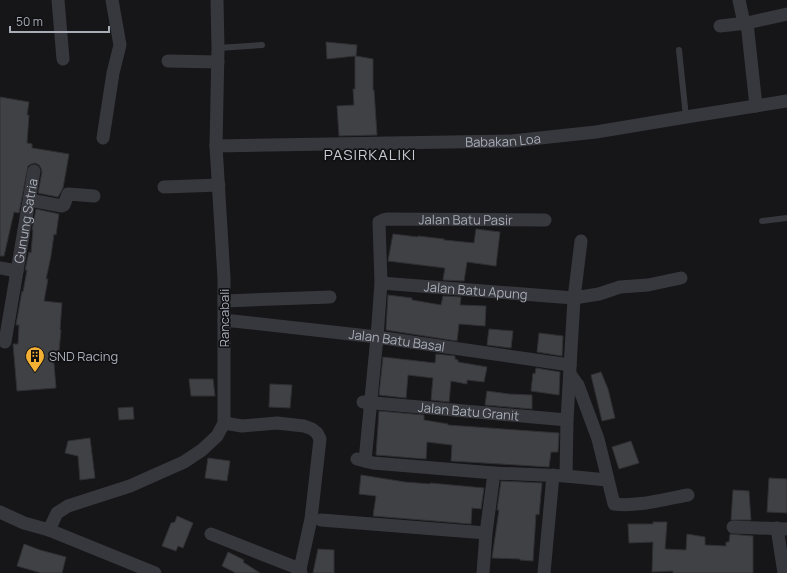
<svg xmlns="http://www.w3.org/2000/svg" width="787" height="573" font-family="Manrope,sans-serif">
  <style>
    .building { fill: #404145; stroke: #303034 }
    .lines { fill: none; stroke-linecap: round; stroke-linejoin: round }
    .service { stroke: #37383d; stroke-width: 6 }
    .minor { stroke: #37383d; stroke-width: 13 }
    .labels { text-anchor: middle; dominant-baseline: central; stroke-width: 3.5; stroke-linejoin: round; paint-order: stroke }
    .street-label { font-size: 13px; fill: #a8adb8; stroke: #111113 }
    .poi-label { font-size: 13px; fill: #a8adb8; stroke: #111113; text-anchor: start }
    .quarter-label { font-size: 15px; letter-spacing: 1px; fill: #c9ccd4; stroke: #111113 }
  </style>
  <rect width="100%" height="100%" fill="#161618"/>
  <g class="building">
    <polygon points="326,42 357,45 356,56 373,59 373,90 374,90 377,135 339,136 337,106 354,105 353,89 355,89 355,56 327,59"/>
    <polygon points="0,97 29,102 27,115 29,115 27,143 32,144 32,148 69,154 63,188 58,197 38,193 42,172 41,168 39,165 35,163 31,164 28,166 19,213 14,212 4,256 0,256"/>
    <polygon points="36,209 59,214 56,235 54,234 51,256 46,279 48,279 44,301 62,303 60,330 61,330 59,352 53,352 56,388 17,391 13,344 18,344 19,325 16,325 22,291 23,292 27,270 25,270 29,252 31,253 33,230 32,230"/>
    <polygon points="476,229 500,232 496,266 467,262 464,281 443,280 445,268 388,261 393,234 418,237 418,236 444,239 444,240 474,243"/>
    <polygon points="388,295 412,298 412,300 441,305 443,296 461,297 460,305 486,306 485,326 459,324 457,341 386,330"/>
    <polygon points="489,329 513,331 511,348 487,345"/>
    <polygon points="539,333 563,336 562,356 537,352"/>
    <polygon points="436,354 455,356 455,359 458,360 458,362 487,367 484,382 467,380 467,384 451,381 449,402 431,400 433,378 408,375 406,398 379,395 383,357 435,363"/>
    <polygon points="536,368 560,372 559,395 531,391 533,373 535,374"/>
    <polygon points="601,372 608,389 615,418 602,421 591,375"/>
    <polygon points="189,379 213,379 215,396 191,396"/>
    <polygon points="270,384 292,385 290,408 269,407"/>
    <polygon points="487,391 509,394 532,395 532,409 485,405"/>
    <polygon points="133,407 134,419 119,420 118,408"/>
    <polygon points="379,411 424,415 424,420 448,424 448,425 559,433 558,452 551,452 549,467 451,461 452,445 427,442 426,459 376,455"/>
    <polygon points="90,438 95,478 80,480 78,456 65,453 68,441"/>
    <polygon points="631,441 639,463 619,469 612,447"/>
    <polygon points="208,458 230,461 227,481 205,478"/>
    <polygon points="361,475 405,482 430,484 430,483 484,488 481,509 472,508 471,524 373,516 376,496 359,494"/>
    <polygon points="769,478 787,479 787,513 767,512"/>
    <polygon points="501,481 542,483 539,515 536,514 533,561 520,560 520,559 492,558 499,510 497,510"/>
    <polygon points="733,490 749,491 751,520 731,520"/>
    <polygon points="177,516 193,523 183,548 178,546 176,551 162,546 171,523 175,522"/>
    <polygon points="653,522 667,522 665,549 686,550 687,534 705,537 705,545 726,546 726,542 729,542 730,534 753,536 753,573 673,573 673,571 652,572 653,542 629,543 628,524 653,524"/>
    <polygon points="24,544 40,550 66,557 62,573 41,573 17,566"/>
    <polygon points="318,549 334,550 334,573 313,573"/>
    <polygon points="228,552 244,560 243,562 260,573 236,573 222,566"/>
  </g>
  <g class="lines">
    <g class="service">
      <polyline points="218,48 262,45"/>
      <polyline points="679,50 686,117"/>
      <polyline points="762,221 787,218"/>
    </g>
    <g class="minor">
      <polyline points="58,0 63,59"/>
      <polyline points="739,0 744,23"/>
      <polyline points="747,23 756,106"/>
      <polyline points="720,26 747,23 787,14"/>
      <polyline points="168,61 218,62"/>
      <polyline points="103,138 113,73 120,45 112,0"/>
      <path id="s1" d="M 216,146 L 512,141 L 596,132 L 686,117 L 787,101"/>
      <polyline points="164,187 219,185"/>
      <polyline points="30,200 62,206 64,205 68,194 94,196"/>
      <polyline points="581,241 574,298 599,294 620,287 648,285 681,278"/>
      <polyline points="0,268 17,271"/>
      <path id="s2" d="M 381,283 L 574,298 L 567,420 L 566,476"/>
      <polyline points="224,301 330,297"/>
      <path id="s3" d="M 224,320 L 377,337 L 570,365"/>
      <path id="s4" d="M 5,342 L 34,171"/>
      <path d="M 570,374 L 578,385 L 598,439 L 614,504 C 638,507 664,499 688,495"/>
      <path id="s5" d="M 363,402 L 567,420"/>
      <polyline points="224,423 242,426 277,423 304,426 312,429 317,433 320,439 311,519 300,569 301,573"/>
      <polyline points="357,459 373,463 494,473 566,476 607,480"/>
      <path id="s6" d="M 365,461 L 377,337 L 381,283 L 379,222 L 383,220 L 387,219 L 545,220"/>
      <polyline points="0,512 24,523 49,530 155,573"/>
      <polyline points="321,520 486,533"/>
      <polyline points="733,527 787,529"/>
      <polyline points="777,528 784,573"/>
      <polyline points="49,530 57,513 68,506 130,486 184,462 202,450 217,436 224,423 224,278 216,146 218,48 217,0"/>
      <polyline points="211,534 300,569"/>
      <polyline points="483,573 486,533 494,473"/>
      <polyline points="544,573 553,475"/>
    </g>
  </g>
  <defs>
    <symbol id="building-pin" viewBox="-11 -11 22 30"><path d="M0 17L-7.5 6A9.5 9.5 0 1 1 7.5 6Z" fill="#f2b134" stroke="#111113"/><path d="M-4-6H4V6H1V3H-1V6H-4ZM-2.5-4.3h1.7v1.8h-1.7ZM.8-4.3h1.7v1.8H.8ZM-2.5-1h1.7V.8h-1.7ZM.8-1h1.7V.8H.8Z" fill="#111"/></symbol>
  </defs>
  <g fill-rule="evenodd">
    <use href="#building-pin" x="24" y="345" width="22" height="30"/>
  </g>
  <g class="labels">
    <g class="street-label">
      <text stroke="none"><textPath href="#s1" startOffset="287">Babakan Loa</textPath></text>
      <text stroke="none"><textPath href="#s6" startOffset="327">Jalan Batu Pasir</textPath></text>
      <text stroke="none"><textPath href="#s4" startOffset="123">Gunung Satria</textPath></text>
      <text stroke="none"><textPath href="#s2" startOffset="95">Jalan Batu Apung</textPath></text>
      <text transform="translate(224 318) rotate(-90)">Rancabali</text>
      <text stroke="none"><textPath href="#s3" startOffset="174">Jalan Batu Basal</textPath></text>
      <text stroke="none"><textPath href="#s5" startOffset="106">Jalan Batu Granit</textPath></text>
    </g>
    <g class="poi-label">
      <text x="49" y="356">SND Racing</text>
    </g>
    <g class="quarter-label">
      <text x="370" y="154">PASIRKALIKI</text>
    </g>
  </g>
  <path d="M10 26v6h99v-6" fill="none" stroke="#a8adb8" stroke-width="2"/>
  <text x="16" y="26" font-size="12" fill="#a8adb8" stroke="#111113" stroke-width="3" paint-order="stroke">50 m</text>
</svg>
